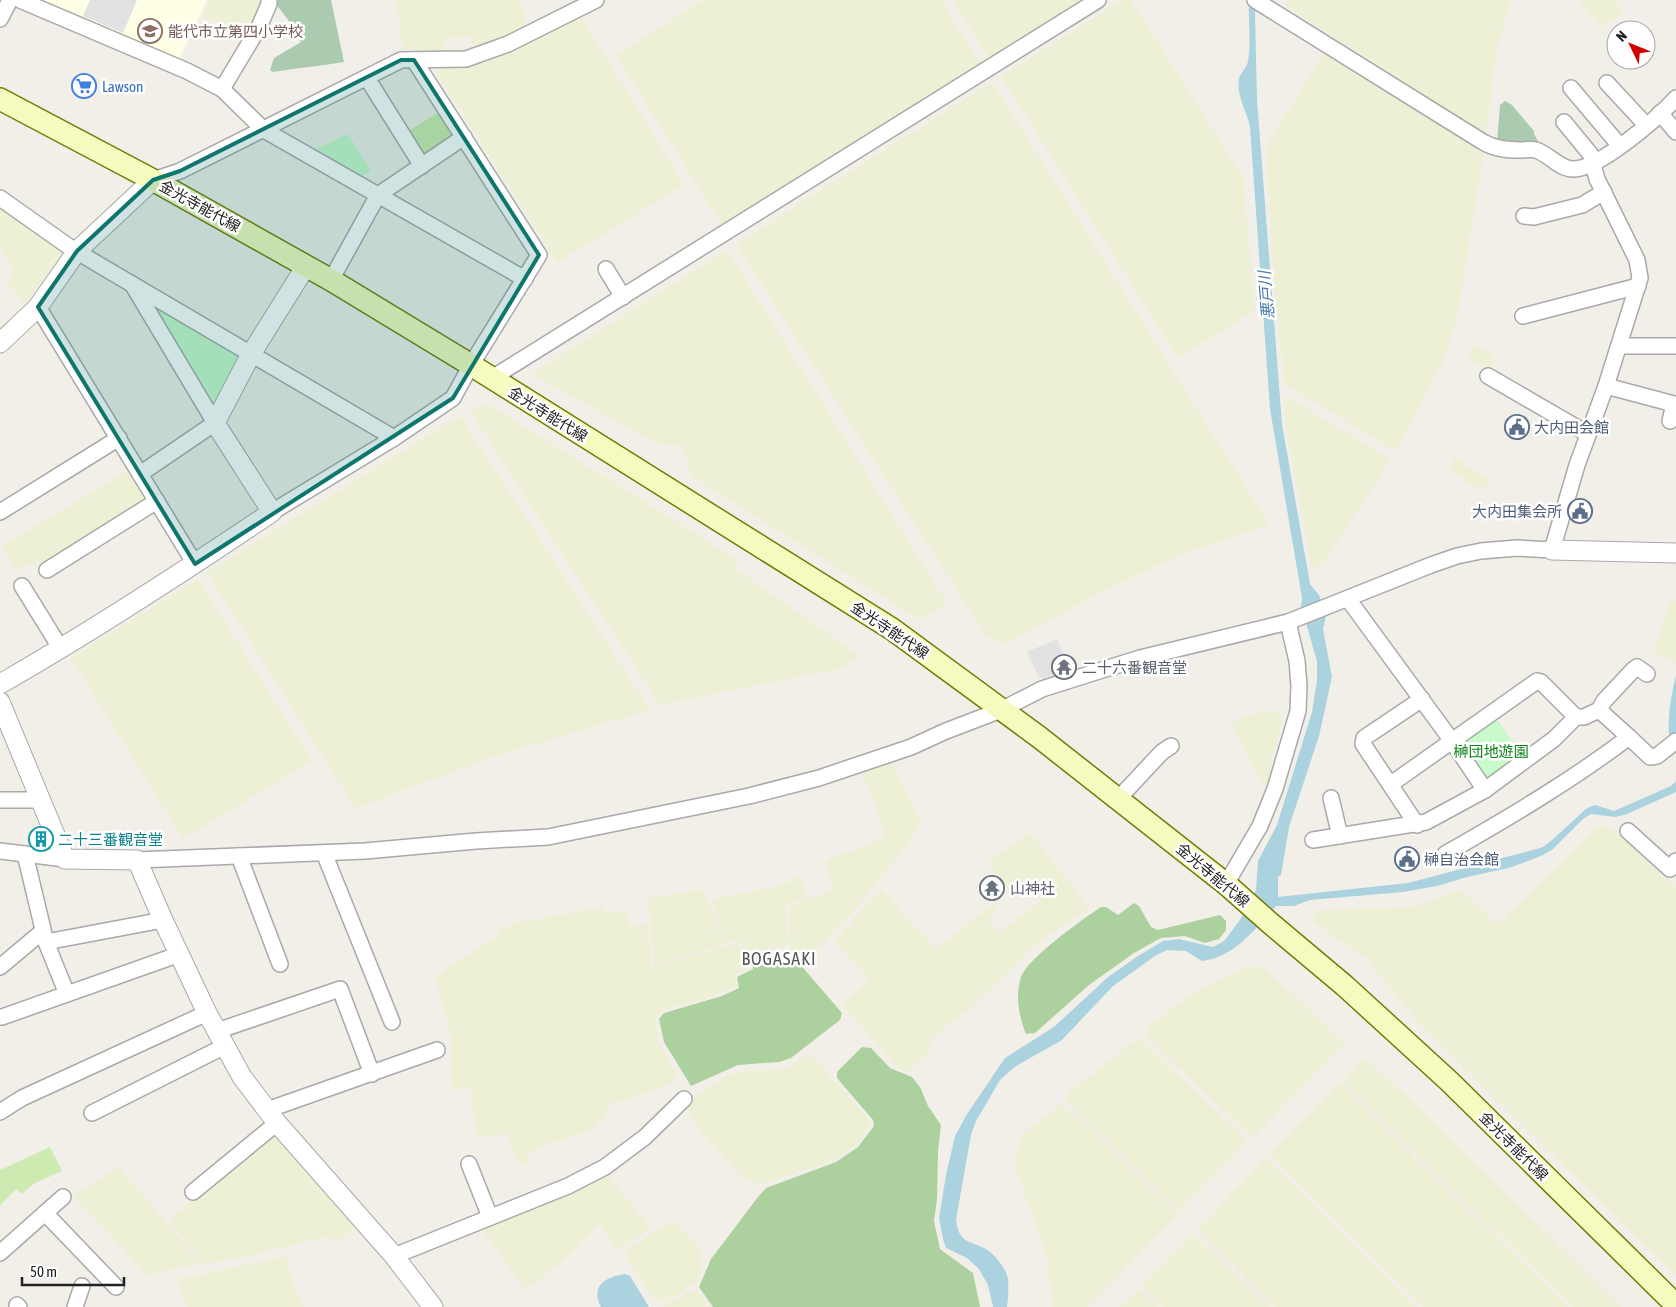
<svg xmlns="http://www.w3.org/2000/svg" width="1676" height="1307" font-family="'Asap Condensed','Noto Sans JP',sans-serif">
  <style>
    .education { fill: #ffffe5 }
    .farmland { fill: #eef0d5 }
    .grass { fill: #cdebb0 }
    .forest { fill: #add19e }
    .cemetery { fill: #aacbaf }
    .park { fill: #c8facc }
    .parking { fill: #e2e2e2 }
    .water { fill: #aad3df }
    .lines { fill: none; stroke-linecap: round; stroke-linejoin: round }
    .minor-casing { stroke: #a9a9a9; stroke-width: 18 }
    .tertiary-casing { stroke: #a9a9a9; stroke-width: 21 }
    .secondary-casing { stroke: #707d05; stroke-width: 24 }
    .minor { stroke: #fff; stroke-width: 15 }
    .tertiary { stroke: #fff; stroke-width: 19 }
    .secondary { stroke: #f7fabf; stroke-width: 21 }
    .marked { fill: #0f766e; fill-opacity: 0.2; stroke: #0f766e; stroke-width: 4; stroke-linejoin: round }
    .labels { text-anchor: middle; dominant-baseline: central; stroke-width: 5; stroke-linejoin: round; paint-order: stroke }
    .education-label { font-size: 15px; fill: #785e54; stroke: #fff; text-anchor: start }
    .shop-label { font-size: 15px; fill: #366cbe; stroke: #fff; text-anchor: start }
    .street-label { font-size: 15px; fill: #222; stroke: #fff }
    .service-label { font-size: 15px; fill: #4e5e75; stroke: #fff; text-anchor: start }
    .worship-label { font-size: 15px; fill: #5b616d; stroke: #fff; text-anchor: start }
    .park-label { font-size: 15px; fill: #0c8416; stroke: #fff }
    .culture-label { font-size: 15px; fill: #0d838f; stroke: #fff; text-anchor: start }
    .water-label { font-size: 16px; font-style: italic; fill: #4a7aab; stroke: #fff }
    .quarter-label { font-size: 18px; letter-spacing: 1px; fill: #555; stroke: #fff }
  </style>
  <rect width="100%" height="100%" fill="#f2efe9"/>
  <polygon class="education" points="35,0 207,0 178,61"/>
  <g class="farmland">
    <polygon points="210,0 264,0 249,37 202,16"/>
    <polygon points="396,0 520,0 527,26 481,49 473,48 470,36 442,39 445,52 403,49"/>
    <polygon points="703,0 941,0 981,65 723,227 616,55"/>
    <polygon points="953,0 1086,0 990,60"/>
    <polygon points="1123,0 1131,0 1243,177 1255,311 1178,358 1001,76"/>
    <polygon points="1286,0 1511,0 1496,51 1487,130 1483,134 1285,5"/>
    <polygon points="1578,0 1617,0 1616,2 1624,13 1602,26"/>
    <polygon points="579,13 684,185 557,263 437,74 439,68 468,66"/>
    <polygon points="1326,51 1484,151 1458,314 1442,364 1396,451 1286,385 1283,370 1274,286 1266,145"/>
    <polygon points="992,82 1269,524 1173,558 1104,591 1003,645 987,637 736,244"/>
    <polygon points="0,207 58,247 60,259 25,305 8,284 13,268 0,246"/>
    <polygon points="727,250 947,603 920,620 692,477 684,452 680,447 654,442 532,374"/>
    <polygon points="1477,345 1493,356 1495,361 1491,369 1488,370 1469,359 1474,346"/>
    <polygon points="1284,397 1288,397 1391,460 1323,563 1316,569 1312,567 1286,429"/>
    <polygon points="487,403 735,558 736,569 860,656 843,668 660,705 470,411"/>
    <polygon points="460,416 650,710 503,754 355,808 207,572"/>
    <polygon points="1456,457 1474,471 1490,479 1483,491 1466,481 1448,466"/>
    <polygon points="129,470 148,502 41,566 37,560 16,572 1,547"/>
    <polygon points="198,579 312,761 183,839 71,658"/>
    <polygon points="1671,600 1676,602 1676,663 1653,652"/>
    <polygon points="1261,711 1279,712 1283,718 1272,759 1271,776 1265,787 1232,726 1234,722"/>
    <polygon points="889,760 921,823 910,841 852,913 805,962 796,957 791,952 788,907 834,889 826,863 829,859 880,840 884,834 871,792 861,771"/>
    <polygon points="1598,827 1610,827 1676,888 1676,1276 1417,1021 1365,957 1315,924 1312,917 1319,910 1415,907 1460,890 1498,924"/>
    <polygon points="1030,832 1089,908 1036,945 968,1010 933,1037 926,1055 915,1066 906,1072 897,1066 842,1005 869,979 834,942 881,889 936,949 994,904 998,910 987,919 999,933 1041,901 1029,884 1012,895 987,863"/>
    <polygon points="800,876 808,896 785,904 789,946 758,951 746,955 739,940 725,944 711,899 777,887"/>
    <polygon points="704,889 723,945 654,965 648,898"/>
    <polygon points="603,907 605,914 626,911 629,925 648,923 651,967 738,943 749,968 734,976 737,987 700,1000 662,1010 656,1019 658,1041 677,1075 671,1084 609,1106 608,1113 594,1128 527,1153 530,1162 519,1166 507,1134 477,1138 470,1088 452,1090 451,1034 435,979 450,965 495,938 501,929 516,923"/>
    <polygon points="1262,966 1345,1043 1252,1139 1144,1035 1150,1025 1195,991 1245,968"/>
    <polygon points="1141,1039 1248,1141 1179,1211 1065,1101 1067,1094 1134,1041"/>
    <polygon points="808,1055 814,1058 870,1121 870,1127 856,1145 834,1160 757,1185 739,1174 692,1121 687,1106 690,1100 726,1076 745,1071 773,1070 787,1067"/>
    <polygon points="1364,1058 1402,1091 1622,1307 1573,1307 1343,1082"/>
    <polygon points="1339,1083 1568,1307 1424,1307 1268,1155"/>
    <polygon points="1061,1104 1065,1106 1178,1214 1088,1307 1053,1307 1047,1258 1016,1169 1017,1152 1022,1135"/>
    <polygon points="274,1129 358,1225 338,1241 324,1238 310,1240 250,1256 203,1264 169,1220"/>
    <polygon points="1265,1158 1418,1307 1275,1307 1196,1231"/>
    <polygon points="118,1167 165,1220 200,1264 147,1275 73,1196"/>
    <polygon points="606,1173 650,1227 648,1230 620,1249 616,1248 599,1224 564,1260 526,1290 479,1227"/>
    <polygon points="676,1223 703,1253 702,1266 695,1284 669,1299 659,1300 651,1295 625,1255 628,1248 665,1225"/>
    <polygon points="1193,1233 1193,1234 1270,1307 1163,1307 1141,1286"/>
    <polygon points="285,1256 295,1288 304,1307 187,1307 177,1280"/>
    <polygon points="1138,1289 1158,1307 1120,1307"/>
    <polygon points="688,1291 697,1291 709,1307 662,1307"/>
  </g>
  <g class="grass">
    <polygon points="441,111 455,134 452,141 428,155 419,152 407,132"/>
    <polygon points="50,1147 62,1171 33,1184 22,1194 16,1189 0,1205 0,1170"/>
  </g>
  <g class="forest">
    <path d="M 1134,903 L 1139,906 L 1151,927 L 1158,930 L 1220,915 L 1226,921 L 1226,930 L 1219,939 L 1205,943 L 1185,936 L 1161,938 L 1134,953 L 1089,985 L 1035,1033 L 1026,1034 C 1019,1017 1015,995 1021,977 C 1028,958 1083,919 1101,907 L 1106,907 L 1118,915 Z"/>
    <polygon points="754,956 799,963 842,1013 840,1020 791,1058 779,1062 738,1065 691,1086 664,1042 659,1019 664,1013 722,996 739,988 737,977 753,969 751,959"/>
    <polygon points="862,1047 871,1048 890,1068 912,1077 920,1087 928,1106 941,1125 938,1151 937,1199 934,1221 940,1249 973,1273 980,1307 713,1307 699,1287 711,1259 758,1197 766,1188 836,1162 858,1147 874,1126 873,1120 837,1078 837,1072"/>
  </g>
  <g class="cemetery">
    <path d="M 275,0 L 331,0 L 344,62 C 320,66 297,68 273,72 L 270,70 L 274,58 L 301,42 L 289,21 L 276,4 Z"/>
    <polygon points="1505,101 1512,105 1534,131 1534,134 1539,143 1497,142 1500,105"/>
  </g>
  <g class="park">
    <polygon points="348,134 371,171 361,176 315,150"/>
    <polygon points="162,308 241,358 214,406 154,309"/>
    <polygon points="1494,715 1523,757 1493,780 1482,776 1459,744"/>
  </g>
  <g class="parking">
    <polygon points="90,0 137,0 123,33 83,16"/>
    <polygon points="1057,639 1065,657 1054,662 1060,675 1045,681 1037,674 1027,652"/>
  </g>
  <g class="water">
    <path d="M 1259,0 L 1255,13 L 1257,100 L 1282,424 L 1310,584 L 1319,595 L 1326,616 L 1323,629 L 1332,677 L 1319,736 L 1289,827 L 1281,875 L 1278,877 L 1278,897 L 1408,883 L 1533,850 L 1543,847 L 1551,841 L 1587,808 L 1595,805 L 1614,811 L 1671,786 L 1676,781 L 1676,792 L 1627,814 L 1616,817 L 1591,814 L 1583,819 L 1552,850 L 1541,856 L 1509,868 L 1467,877 L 1437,886 L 1403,892 L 1310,900 L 1294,906 L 1276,906 C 1255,929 1235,957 1202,961 L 1186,951 L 1167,950 L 1155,956 L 1113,986 L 1062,1040 L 1016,1066 L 1000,1080 L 976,1121 L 971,1135 L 956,1220 C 959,1243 968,1240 984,1248 C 994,1253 1006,1268 1008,1279 C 1009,1288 1008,1298 1007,1307 L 993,1307 L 988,1285 L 979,1269 L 967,1258 L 946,1248 L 943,1239 L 939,1218 L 946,1175 L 955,1136 L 967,1114 L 1005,1058 L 1054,1027 L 1108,977 L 1138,956 L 1163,941 L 1179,939 L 1213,947 L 1224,941 L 1240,920 L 1256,890 L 1258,861 L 1277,825 L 1312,712 L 1317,680 L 1317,661 L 1301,606 L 1302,598 L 1270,409 L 1250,127 C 1247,111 1236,96 1239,79 C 1240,74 1245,69 1247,65 C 1252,47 1248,21 1249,2 Z"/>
    <path d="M 1676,676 L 1676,747 C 1674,745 1672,743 1671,741 C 1665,730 1672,688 1676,676 Z"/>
    <path d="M 625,1274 L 630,1276 L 649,1307 L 601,1307 C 590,1286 605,1277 625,1274 Z"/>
  </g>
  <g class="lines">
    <defs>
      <g id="minor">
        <polyline points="20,0 187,71 222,89 264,130 525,279"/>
        <path d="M 1255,0 L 1483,142 C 1495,149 1507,150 1520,150 C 1525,150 1531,149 1536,150 C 1549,154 1559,169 1573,169 C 1598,170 1659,117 1676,98"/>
        <polyline points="0,19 10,0"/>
        <polyline points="367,78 422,166"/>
        <polyline points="1607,83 1646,125"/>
        <polyline points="1571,88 1620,146"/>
        <polyline points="222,89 259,27 269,4 269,0"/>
        <polyline points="1660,113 1676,132"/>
        <polyline points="1564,122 1596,161"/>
        <polyline points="153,180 180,171 401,60 466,59 508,44 596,0"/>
        <polyline points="0,198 68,246 96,263 394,438"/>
        <polyline points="1524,216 1534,217 1582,205 1604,192"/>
        <polyline points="606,269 623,297"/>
        <polyline points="331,280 378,195 464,137"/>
        <polyline points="132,284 215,423 140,474"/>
        <polyline points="38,307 195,564"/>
        <polyline points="1523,316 1638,286"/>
        <polyline points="1620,346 1676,346"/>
        <polyline points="1488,376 1588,434"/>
        <polyline points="492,378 1098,0"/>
        <polyline points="1606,386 1674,404 1670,421"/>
        <polyline points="0,512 119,438"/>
        <polyline points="272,512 394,438 453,398 471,365 539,255 414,60"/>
        <polyline points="47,570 157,501"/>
        <polyline points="22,586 61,649"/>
        <polyline points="1348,599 1452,741 1485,790"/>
        <polyline points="1576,717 1584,717 1599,710 1604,701 1634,669 1637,667 1647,674"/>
        <polyline points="1629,737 1650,757 1657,756 1676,741"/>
        <polyline points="1331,798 1340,836"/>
        <polyline points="1118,799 1162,752 1171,746"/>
        <polyline points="0,800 42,800"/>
        <polyline points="1417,825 1363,744 1364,738 1422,699"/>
        <polyline points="1628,831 1670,869 1676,861"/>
        <polyline points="1313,840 1426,822 1485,790 1554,739 1576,717 1541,682 1537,681 1391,784"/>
        <polyline points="0,851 65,859"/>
        <polyline points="324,853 392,1022"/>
        <polyline points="25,854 46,942"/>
        <path d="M 1445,854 C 1508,818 1571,781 1629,737 L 1599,710"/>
        <polyline points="239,856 280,964"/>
        <polyline points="137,860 365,851 476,841 548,837 749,796 819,778 911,747 946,731 1001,710 1042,689 1140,658 1288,622 1431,565 1457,556 1481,551 1517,548 1552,550 1577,465 1606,386 1640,278 1637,260 1597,179 1594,168 1596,161"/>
        <polyline points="1226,884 1260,826 1275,789 1298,711 1299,686 1297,661 1288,622"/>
        <polyline points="0,967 43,931"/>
        <polyline points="67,994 46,942 163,920"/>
        <polyline points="2,1017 180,954"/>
        <polyline points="217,1031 340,989 372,1074"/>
        <polyline points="267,1110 437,1050"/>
        <polyline points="0,1112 22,1098 207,1013"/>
        <polyline points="92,1113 225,1046"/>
        <polyline points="469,1164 490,1217"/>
        <polyline points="193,1192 277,1123"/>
        <polyline points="45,1213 116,1287"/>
        <polyline points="0,1253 63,1197"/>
        <polyline points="394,1256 568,1186 605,1167 645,1137 684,1099"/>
        <polyline points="17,1305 19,1307"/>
        <polyline points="75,1307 82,1286"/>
      </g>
      <g id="tertiary">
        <polyline points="0,343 38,307 77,251 153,180"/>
        <polyline points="1552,550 1676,553"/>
        <path d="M 0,684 C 93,631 183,572 272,512 L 215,423 L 251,354 L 306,266"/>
        <polyline points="0,702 65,859 137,860 163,920 207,1013 242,1077 277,1123 394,1256 433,1307"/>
      </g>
      <polyline id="secondary" points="0,99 153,180 331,280 471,365 892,629 1039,737 1226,884 1270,923 1345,986 1450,1082 1676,1305"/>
    </defs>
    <use href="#minor" class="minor-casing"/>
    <use href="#tertiary" class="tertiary-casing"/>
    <use href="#secondary" class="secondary-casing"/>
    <use href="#minor" class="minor"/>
    <use href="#tertiary" class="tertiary"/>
    <use href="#secondary" class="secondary"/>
  </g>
  <path class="marked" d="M 401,60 L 414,60 L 539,255 L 453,398 L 195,564 L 38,307 L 77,251 L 153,180 L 180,171 Z"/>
  <defs>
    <symbol id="school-ring" viewBox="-11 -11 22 22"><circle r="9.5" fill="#fff" stroke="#8d6e63" stroke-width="1.5"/><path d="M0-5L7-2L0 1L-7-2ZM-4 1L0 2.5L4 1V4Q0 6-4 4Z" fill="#8d6e63"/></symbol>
    <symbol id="supermarket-ring" viewBox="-11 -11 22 22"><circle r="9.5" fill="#fff" stroke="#3f7fe0" stroke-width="1.5"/><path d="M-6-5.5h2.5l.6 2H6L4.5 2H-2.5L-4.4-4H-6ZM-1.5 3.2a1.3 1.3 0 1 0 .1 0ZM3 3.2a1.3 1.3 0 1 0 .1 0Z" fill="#3f7fe0"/></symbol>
    <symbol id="civic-ring" viewBox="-11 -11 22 22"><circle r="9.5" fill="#fff" stroke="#5c6f8a" stroke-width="1.5"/><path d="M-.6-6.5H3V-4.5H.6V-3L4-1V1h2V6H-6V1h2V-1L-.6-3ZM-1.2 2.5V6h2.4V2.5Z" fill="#5c6f8a"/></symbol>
    <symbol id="temple-ring" viewBox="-11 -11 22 22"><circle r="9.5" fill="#fff" stroke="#6b7280" stroke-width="1.5"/><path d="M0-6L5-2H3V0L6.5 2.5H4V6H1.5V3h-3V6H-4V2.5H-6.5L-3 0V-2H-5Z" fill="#6b7280"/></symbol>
    <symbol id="building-ring" viewBox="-11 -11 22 22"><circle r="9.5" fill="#fff" stroke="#0f9aa8" stroke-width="1.5"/><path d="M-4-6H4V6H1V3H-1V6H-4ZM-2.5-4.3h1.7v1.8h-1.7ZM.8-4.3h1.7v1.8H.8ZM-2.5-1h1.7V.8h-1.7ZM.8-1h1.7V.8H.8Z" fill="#0f9aa8"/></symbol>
  </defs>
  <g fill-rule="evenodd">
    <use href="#school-ring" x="136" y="17" width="28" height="28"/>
    <use href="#supermarket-ring" x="70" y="72" width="28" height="28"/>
    <use href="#civic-ring" x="1503" y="413" width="28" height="28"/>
    <use href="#civic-ring" x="1566" y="497" width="28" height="28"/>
    <use href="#temple-ring" x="1050" y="653" width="28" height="28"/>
    <use href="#building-ring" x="27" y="825" width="28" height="28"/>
    <use href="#civic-ring" x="1393" y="845" width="28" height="28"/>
    <use href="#temple-ring" x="978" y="874" width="28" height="28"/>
  </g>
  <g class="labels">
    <g class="education-label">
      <text x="168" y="31">能代市立第四小学校</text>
    </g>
    <g class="shop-label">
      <text x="102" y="86">Lawson</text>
    </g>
    <g class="street-label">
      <text transform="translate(200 206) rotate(29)">金光寺能代線</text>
      <text transform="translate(548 414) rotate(32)">金光寺能代線</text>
      <text transform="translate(890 630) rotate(34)">金光寺能代線</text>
      <text transform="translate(1213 875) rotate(40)">金光寺能代線</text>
      <text transform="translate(1514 1146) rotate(45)">金光寺能代線</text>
    </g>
    <g class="service-label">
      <text x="1534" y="427">大内田会館</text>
      <text x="1562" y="511" text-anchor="end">大内田集会所</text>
      <text x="1424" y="859">榊自治会館</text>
    </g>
    <g class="worship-label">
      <text x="1082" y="667">二十六番観音堂</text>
      <text x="1010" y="888">山神社</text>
    </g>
    <g class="park-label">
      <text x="1491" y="751">榊団地遊園</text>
    </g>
    <g class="culture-label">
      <text x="58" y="839">二十三番観音堂</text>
    </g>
    <g class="water-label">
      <text transform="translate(1266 295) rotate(-95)">悪戸川</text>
    </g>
    <g class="quarter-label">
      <text x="779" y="958">BOGASAKI</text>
    </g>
  </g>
  <g transform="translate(1631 45) rotate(313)"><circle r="24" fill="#ffffff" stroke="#a7a7a7"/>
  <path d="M0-4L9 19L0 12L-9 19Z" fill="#d40000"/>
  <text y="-8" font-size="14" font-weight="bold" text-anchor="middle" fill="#222222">N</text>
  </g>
  <path d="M22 1277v8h102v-8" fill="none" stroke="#222222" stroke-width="2.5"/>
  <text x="30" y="1277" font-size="15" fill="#222222" stroke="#ffffff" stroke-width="4" paint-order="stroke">50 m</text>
</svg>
